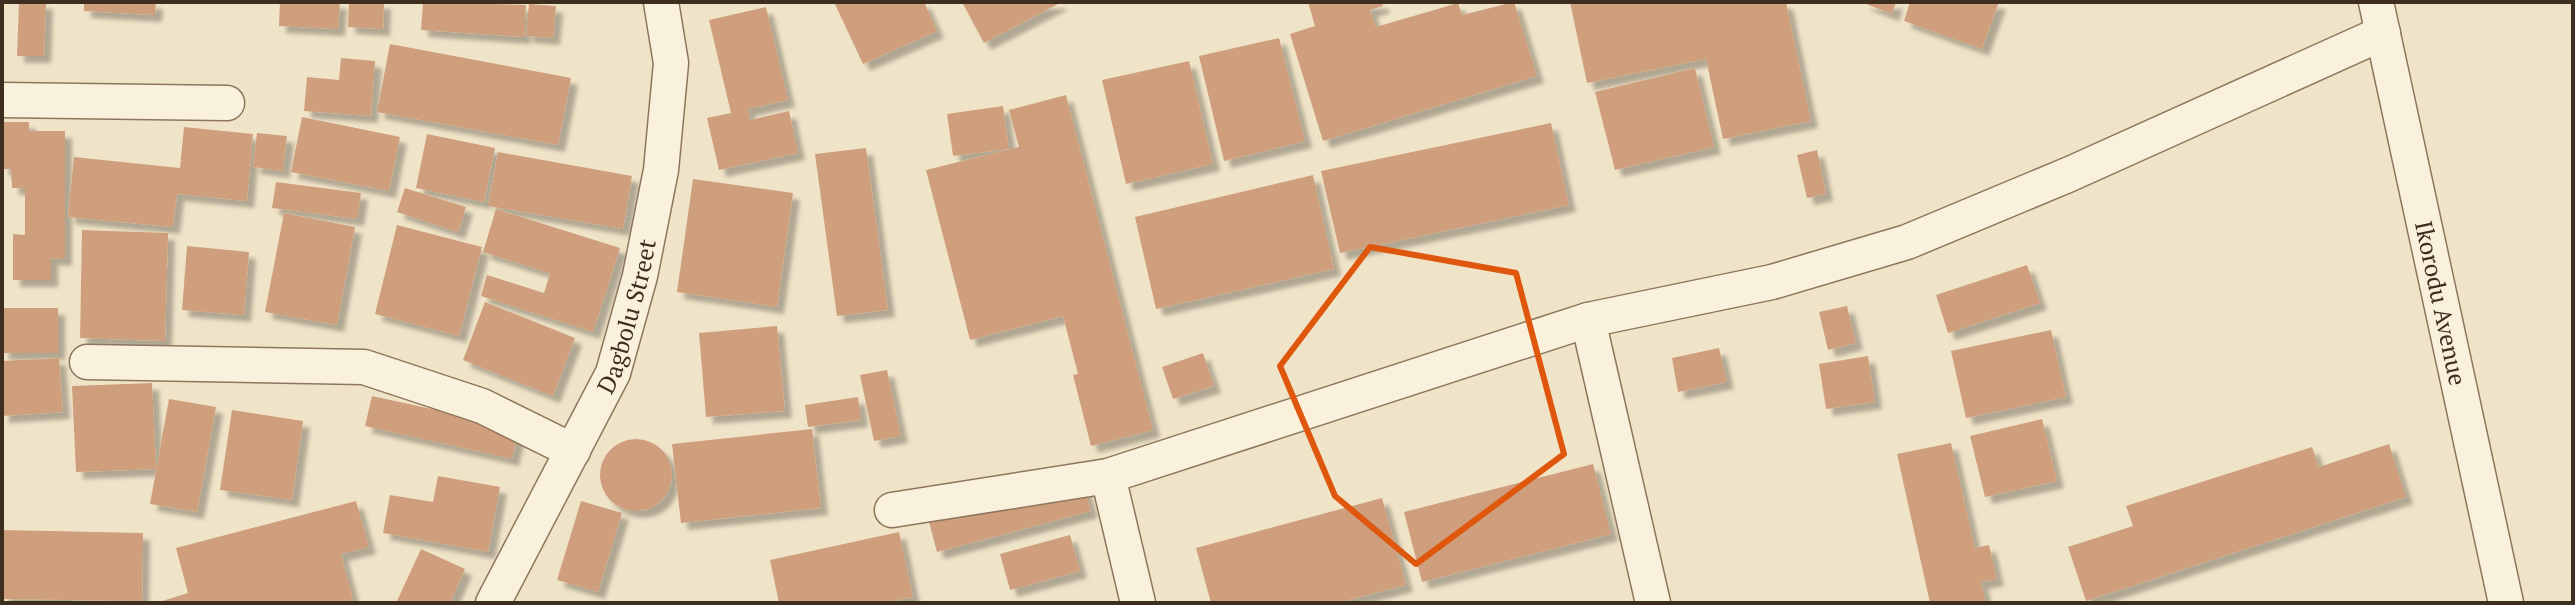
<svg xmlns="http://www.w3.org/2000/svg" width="2575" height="605" font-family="'PT Serif',serif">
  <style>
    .building { fill: #cf9f7d; filter: url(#shadow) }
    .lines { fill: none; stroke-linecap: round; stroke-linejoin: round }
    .minor-casing { stroke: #8d765c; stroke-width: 37 }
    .minor { stroke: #faf1dc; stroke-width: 34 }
    .marked { fill: none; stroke: #df570d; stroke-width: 6; stroke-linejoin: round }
    .labels { text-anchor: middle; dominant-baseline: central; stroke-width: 6; stroke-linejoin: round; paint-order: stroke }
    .street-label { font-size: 24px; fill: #3d2e20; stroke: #f7eed8 }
  </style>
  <defs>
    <filter id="shadow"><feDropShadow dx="7" dy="7" stdDeviation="2" flood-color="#0004"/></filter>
  </defs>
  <rect width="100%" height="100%" fill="#f0e4c8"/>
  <g class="building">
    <polygon points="19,2 46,2 44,56 17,56"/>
    <polygon points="84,2 156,2 155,15 84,11"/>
    <polygon points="280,2 340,2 338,29 279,26"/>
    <polygon points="349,2 384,2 383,29 348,27"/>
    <polygon points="423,2 526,5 524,37 421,30"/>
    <polygon points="834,2 924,2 937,31 863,64"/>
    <polygon points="962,2 1062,2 984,43"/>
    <polygon points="1308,2 1382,2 1383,6 1370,10 1376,27 1458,3 1462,15 1514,2 1537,76 1323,141 1290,34 1315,26"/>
    <polygon points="1570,2 1786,2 1811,121 1723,139 1706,59 1587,83"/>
    <polygon points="1861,2 1896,2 1892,14"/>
    <polygon points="1910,2 1999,2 1982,49 1904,21"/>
    <polygon points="529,4 556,6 553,38 526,36"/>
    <polygon points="766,7 788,100 748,109 750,120 789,111 798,153 719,170 707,118 731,113 709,20"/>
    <polygon points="1279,38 1305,141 1224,161 1199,56"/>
    <polygon points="390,44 571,78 558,145 377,112"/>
    <polygon points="341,58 375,61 371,116 304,111 307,77 339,80"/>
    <polygon points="1189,61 1213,164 1126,184 1102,80"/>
    <polygon points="1695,68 1714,147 1615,170 1595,92"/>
    <polygon points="1066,95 1153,430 1091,446 1073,375 1078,374 1063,316 970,340 926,170 1019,147 1009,110"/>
    <polygon points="1003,106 1009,149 953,156 947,114"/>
    <polygon points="302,117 400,137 389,191 291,172"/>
    <polygon points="2,122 29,122 29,131 65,131 65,259 51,258 51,280 13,280 13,234 25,235 25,188 12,188 11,169 2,169"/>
    <polygon points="1551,123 1569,205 1340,253 1321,171"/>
    <polygon points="184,127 253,134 247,201 177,194 173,227 68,217 74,157 180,168"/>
    <polygon points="257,133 287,136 283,171 253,167"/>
    <polygon points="427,134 495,148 484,202 416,188"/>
    <polygon points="866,148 888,310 837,316 815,154"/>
    <polygon points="1817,150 1826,194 1807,198 1797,155"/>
    <polygon points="498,152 632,176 623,229 488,206"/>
    <polygon points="1313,175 1334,269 1156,309 1135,217"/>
    <polygon points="693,179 793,193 777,307 677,292"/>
    <polygon points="276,182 361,193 357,219 272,208"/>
    <polygon points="405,188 466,207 458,232 397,212"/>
    <polygon points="496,209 620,248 593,332 481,296 487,275 544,293 550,273 483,252"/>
    <polygon points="284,213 355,227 337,325 265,312"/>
    <polygon points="397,225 482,247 459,336 375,314"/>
    <polygon points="82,230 168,233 165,341 80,338"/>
    <polygon points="187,246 249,252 244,315 182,310"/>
    <polygon points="2027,265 2040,303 1948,333 1936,295"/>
    <polygon points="485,302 575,338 553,396 463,360"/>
    <polygon points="1847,306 1856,343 1828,350 1819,312"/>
    <rect x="2" y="308" width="56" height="45"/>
    <polygon points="777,326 785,411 706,417 699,333"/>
    <polygon points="2051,330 2066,397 1966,418 1951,351"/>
    <polygon points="1719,348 1727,382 1678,392 1672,358"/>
    <polygon points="1203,353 1214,386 1173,399 1162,367"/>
    <polygon points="1868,356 1875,402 1826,409 1819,364"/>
    <polygon points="59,358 63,412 2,416 2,361"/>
    <polygon points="887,370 901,436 874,441 860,375"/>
    <polygon points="152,383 156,469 76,472 72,386"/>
    <polygon points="372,396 519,428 512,459 365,426"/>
    <polygon points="858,397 861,420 808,427 805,405"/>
    <polygon points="169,399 216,407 197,512 150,504"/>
    <polygon points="232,410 303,421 292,500 220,490"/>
    <polygon points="2042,419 2057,481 1985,497 1970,436"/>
    <polygon points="812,429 821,508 681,523 672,444"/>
    <circle cx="636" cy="475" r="36"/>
    <polygon points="1951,443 1975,548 1989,545 1997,579 1981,582 1986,603 1930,603 1897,454"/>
    <polygon points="2389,444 2406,497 2086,601 2068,547 2133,526 2126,506 2312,447 2319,467"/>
    <polygon points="1593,464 1611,534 1422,582 1404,512"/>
    <polygon points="438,476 500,487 488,552 383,533 390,495 433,502"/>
    <polygon points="1082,481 1091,511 937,552 929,522"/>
    <polygon points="1382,498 1406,585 1337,603 1211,603 1196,548"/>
    <polygon points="356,501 369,547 341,554 353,600 341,603 156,603 188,593 176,548"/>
    <polygon points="581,501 622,513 598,592 557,580"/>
    <polygon points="2,530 143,533 142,601 2,599"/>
    <polygon points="899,532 913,597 883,603 779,603 770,560"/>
    <polygon points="1070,535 1080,571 1010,590 1000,554"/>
    <polygon points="421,549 465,569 450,603 396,603"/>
  </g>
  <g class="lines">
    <defs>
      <g id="minor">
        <path id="s1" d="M 2376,2 L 2506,603"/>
        <polyline points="2,100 227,103"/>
        <polyline points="1588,320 1653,603"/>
        <polyline points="87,362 364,367 482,406 573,451"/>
        <polyline points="1108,476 1138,603"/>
        <polyline points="892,510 1108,476 1588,320 1772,282 1907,242 2070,174 2383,33"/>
        <path id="s2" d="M 493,603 L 613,373 L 640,276 L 661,170 L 671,63 L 661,2"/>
      </g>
    </defs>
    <use href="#minor" class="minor-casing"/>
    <use href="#minor" class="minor"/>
  </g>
  <path class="marked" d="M 1370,247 L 1516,273 L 1564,454 L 1416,564 L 1335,496 L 1280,366 Z"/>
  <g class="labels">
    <g class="street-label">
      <text stroke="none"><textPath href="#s1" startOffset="308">Ikorodu Avenue</textPath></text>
      <text stroke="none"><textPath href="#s2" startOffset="318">Dagbolu Street</textPath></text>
    </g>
  </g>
  <rect width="2575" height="605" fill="none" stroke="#3d2e20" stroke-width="8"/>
</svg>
